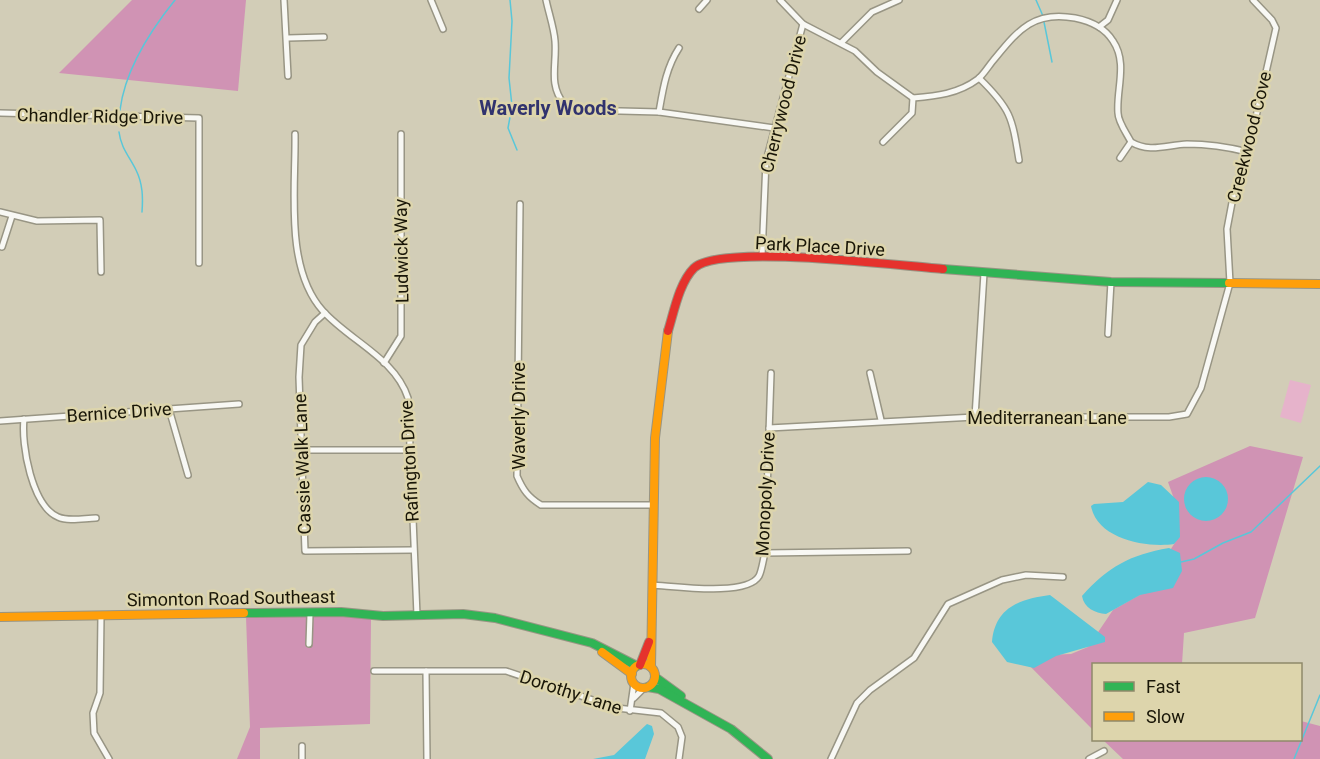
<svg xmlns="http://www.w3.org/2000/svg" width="1320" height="759" font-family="Roboto,sans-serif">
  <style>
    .green { fill: #e6b3cb }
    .forest { fill: #d093b4 }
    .water { fill: #59c7d9 }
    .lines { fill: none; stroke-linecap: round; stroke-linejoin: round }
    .stream { stroke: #59c7d9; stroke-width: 1.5 }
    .street-casing { stroke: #989584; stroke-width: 8 }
    .fast-casing { stroke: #989584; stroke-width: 10 }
    .slow-casing { stroke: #989584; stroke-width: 10 }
    .jam-casing { stroke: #989584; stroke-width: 10 }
    .street { stroke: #f8f8f4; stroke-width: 5 }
    .fast { stroke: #30b455; stroke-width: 8 }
    .slow { stroke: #ff9f0a; stroke-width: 8 }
    .jam { stroke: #e5322d; stroke-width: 8 }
    .labels { text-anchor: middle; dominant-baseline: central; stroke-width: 5; stroke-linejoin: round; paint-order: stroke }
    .street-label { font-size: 18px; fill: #191607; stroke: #ddd5ac }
    .neighbourhood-label { font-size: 20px; font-weight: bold; fill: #31336e; stroke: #ddd5ac }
  </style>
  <rect width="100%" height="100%" fill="#d2cdb7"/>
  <polygon class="green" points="1290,380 1311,385 1301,423 1280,417"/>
  <g class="forest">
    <polygon points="132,0 246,0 238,91 59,73"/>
    <polygon points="1250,446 1303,457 1255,618 1184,633 1182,664 1094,664 1093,730 1020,656 1071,654 1088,647 1113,610 1143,593 1176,541 1179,513 1168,482"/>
    <polygon points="347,616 371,619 370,724 260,728 260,759 237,759 250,727 246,617"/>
    <polygon points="1301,721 1320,726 1320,759 1123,759 1103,740 1300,740"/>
  </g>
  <g class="water">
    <circle cx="1206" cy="499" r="22"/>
    <path d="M 1148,482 L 1161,485 L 1179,502 L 1180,537 L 1174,544 C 1146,548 1097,539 1091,506 L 1094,504 L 1123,502 Z"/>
    <path d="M 1169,548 L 1180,553 L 1182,571 L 1173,588 L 1140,595 L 1106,614 C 1095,613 1084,608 1082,596 C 1109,566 1130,555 1169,548 Z"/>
    <path d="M 1050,595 L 1105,637 L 1105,642 L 1056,656 L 1034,668 L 1007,662 L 992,642 C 995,607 1020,599 1050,595 Z"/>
    <polygon points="647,724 652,726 654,734 645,759 593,759 614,755"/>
  </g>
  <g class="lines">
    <g class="stream">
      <polyline points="510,0 512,21 509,78 512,106 508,128 517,150"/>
      <polyline points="1036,0 1043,16"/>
      <polyline points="1044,22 1052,62"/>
      <path d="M 120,110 C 125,70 150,31 175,0"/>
      <path d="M 119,132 C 121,148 129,156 136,170 C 143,184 143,198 142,212"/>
      <polyline points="1181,562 1194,559 1223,543 1251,532 1320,466"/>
      <polyline points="1294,759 1320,695"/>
    </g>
    <defs>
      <g id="street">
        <polyline points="284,0 288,76"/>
        <polyline points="431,0 443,29"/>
        <path d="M 546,0 C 549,14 554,28 555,41 C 557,65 548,84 564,104 L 582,110 L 659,112 L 774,128"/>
        <path d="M 780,0 L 803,24 L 855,51 L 877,72 L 913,98 C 936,96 958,94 978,79 C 983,75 988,67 992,62 C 1017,32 1032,10 1075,18 C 1090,21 1105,28 1113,41 C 1128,63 1116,90 1118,113 C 1118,122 1127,134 1131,142 C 1150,153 1166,145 1187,144 C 1208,144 1228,147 1248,152"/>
        <polyline points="699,9 707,0"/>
        <polyline points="1099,27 1108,20 1117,0"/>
        <polyline points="288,38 324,37"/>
        <polyline points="842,42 872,12 899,0"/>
        <path d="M 979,78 C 1011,109 1012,117 1019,160"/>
        <path d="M 659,112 C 663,89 666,68 679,48"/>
        <polyline points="0,113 199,118 199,263"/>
        <path d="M 295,134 C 296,187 284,268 323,311 C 350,341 395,358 408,398 L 417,615"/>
        <polyline points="883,142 912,113 913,98"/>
        <polyline points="1120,158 1131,142"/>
        <path d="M 520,204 L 517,476 C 523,490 528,497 541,505 L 654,505"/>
        <polyline points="0,212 37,221 100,220 101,272"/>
        <polyline points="2,247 12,216"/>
        <polyline points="762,256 766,161 803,24"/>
        <polyline points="325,313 315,322 301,345 299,377 305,551 413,550"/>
        <polyline points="1108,334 1111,282"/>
        <polyline points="384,363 401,336 401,134"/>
        <polyline points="870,373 881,420"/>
        <polyline points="169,409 188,475"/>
        <polyline points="975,417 984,273"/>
        <path d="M 24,419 C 21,445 32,506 58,517 C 69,522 85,518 96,518"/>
        <polyline points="0,421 239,404"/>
        <polyline points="769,428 975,417 1169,417 1187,414 1201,388 1230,283 1227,229 1234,192 1248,152 1276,28 1272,20 1253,0"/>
        <polyline points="303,450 412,450"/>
        <polyline points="765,553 908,551"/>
        <path d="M 652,585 C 674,586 747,597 759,576 C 762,570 763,560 765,553 L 771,373"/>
        <polyline points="101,615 100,693 93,713 94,733 109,759"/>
        <polyline points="309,644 310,614"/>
        <polyline points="374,671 506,671 617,708 661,713 678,727 682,737 679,759"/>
        <polyline points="426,671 427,759"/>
        <polyline points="634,698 644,688"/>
        <polyline points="630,711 634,683"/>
        <polyline points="302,746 302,759"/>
        <polyline points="831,759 857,703 870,690 914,658 948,604 1002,580 1026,575 1063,577"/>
        <polyline points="1089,759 1104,751"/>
      </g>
      <g id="fast">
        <polyline points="943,269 1111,282 1229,283"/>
        <polyline points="244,613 341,612 383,616 463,614 495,618 592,643 637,666"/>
        <polyline points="655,677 681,696"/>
        <polyline points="648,687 659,689 731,729 768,759"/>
      </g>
      <g id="slow">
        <polyline points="1229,283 1320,284"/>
        <polyline points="0,617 244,613"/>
        <polyline points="602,652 632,674"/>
        <circle cx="643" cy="676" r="12"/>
        <polyline points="651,667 655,438 668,331"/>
      </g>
      <g id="jam">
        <path d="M 668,331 C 674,312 679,283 694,268 C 720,243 900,266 943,269"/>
        <polyline points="640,665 649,642"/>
      </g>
    </defs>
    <use href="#street" class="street-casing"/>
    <use href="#fast" class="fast-casing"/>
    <use href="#slow" class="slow-casing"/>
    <use href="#jam" class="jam-casing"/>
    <use href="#street" class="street"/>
    <use href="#fast" class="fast"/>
    <use href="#slow" class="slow"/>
    <use href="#jam" class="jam"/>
  </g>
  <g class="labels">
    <g class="street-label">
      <text transform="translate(783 104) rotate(-76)">Cherrywood Drive</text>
      <text transform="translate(100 116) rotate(1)">Chandler Ridge Drive</text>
      <text transform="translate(1249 137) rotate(-76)">Creekwood Cove</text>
      <text transform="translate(820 246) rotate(3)">Park Place Drive</text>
      <text transform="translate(401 251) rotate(-91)">Ludwick Way</text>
      <text transform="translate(119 412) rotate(-4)">Bernice Drive</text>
      <text transform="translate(518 416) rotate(-90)">Waverly Drive</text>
      <text x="1047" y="417">Mediterranean Lane</text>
      <text transform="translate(409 461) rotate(-93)">Rafington Drive</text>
      <text transform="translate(302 464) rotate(-92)">Cassie Walk Lane</text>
      <text transform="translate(765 494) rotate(-87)">Monopoly Drive</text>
      <text transform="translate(231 598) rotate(-1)">Simonton Road Southeast</text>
      <text transform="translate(571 692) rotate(18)">Dorothy Lane</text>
    </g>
    <g class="neighbourhood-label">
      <text x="548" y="108">Waverly Woods</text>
    </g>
  </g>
  <rect x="1092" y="663" width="210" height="78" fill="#ddd5ac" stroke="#8f896a" stroke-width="1.5"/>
  <rect x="1104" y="682" width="30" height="9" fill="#30b455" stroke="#8f896a" stroke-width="1.5"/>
  <text x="1146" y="693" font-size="18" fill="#191607">Fast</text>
  <rect x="1104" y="712" width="30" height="9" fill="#ff9f0a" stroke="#8f896a" stroke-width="1.5"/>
  <text x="1146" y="723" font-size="18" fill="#191607">Slow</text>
</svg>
